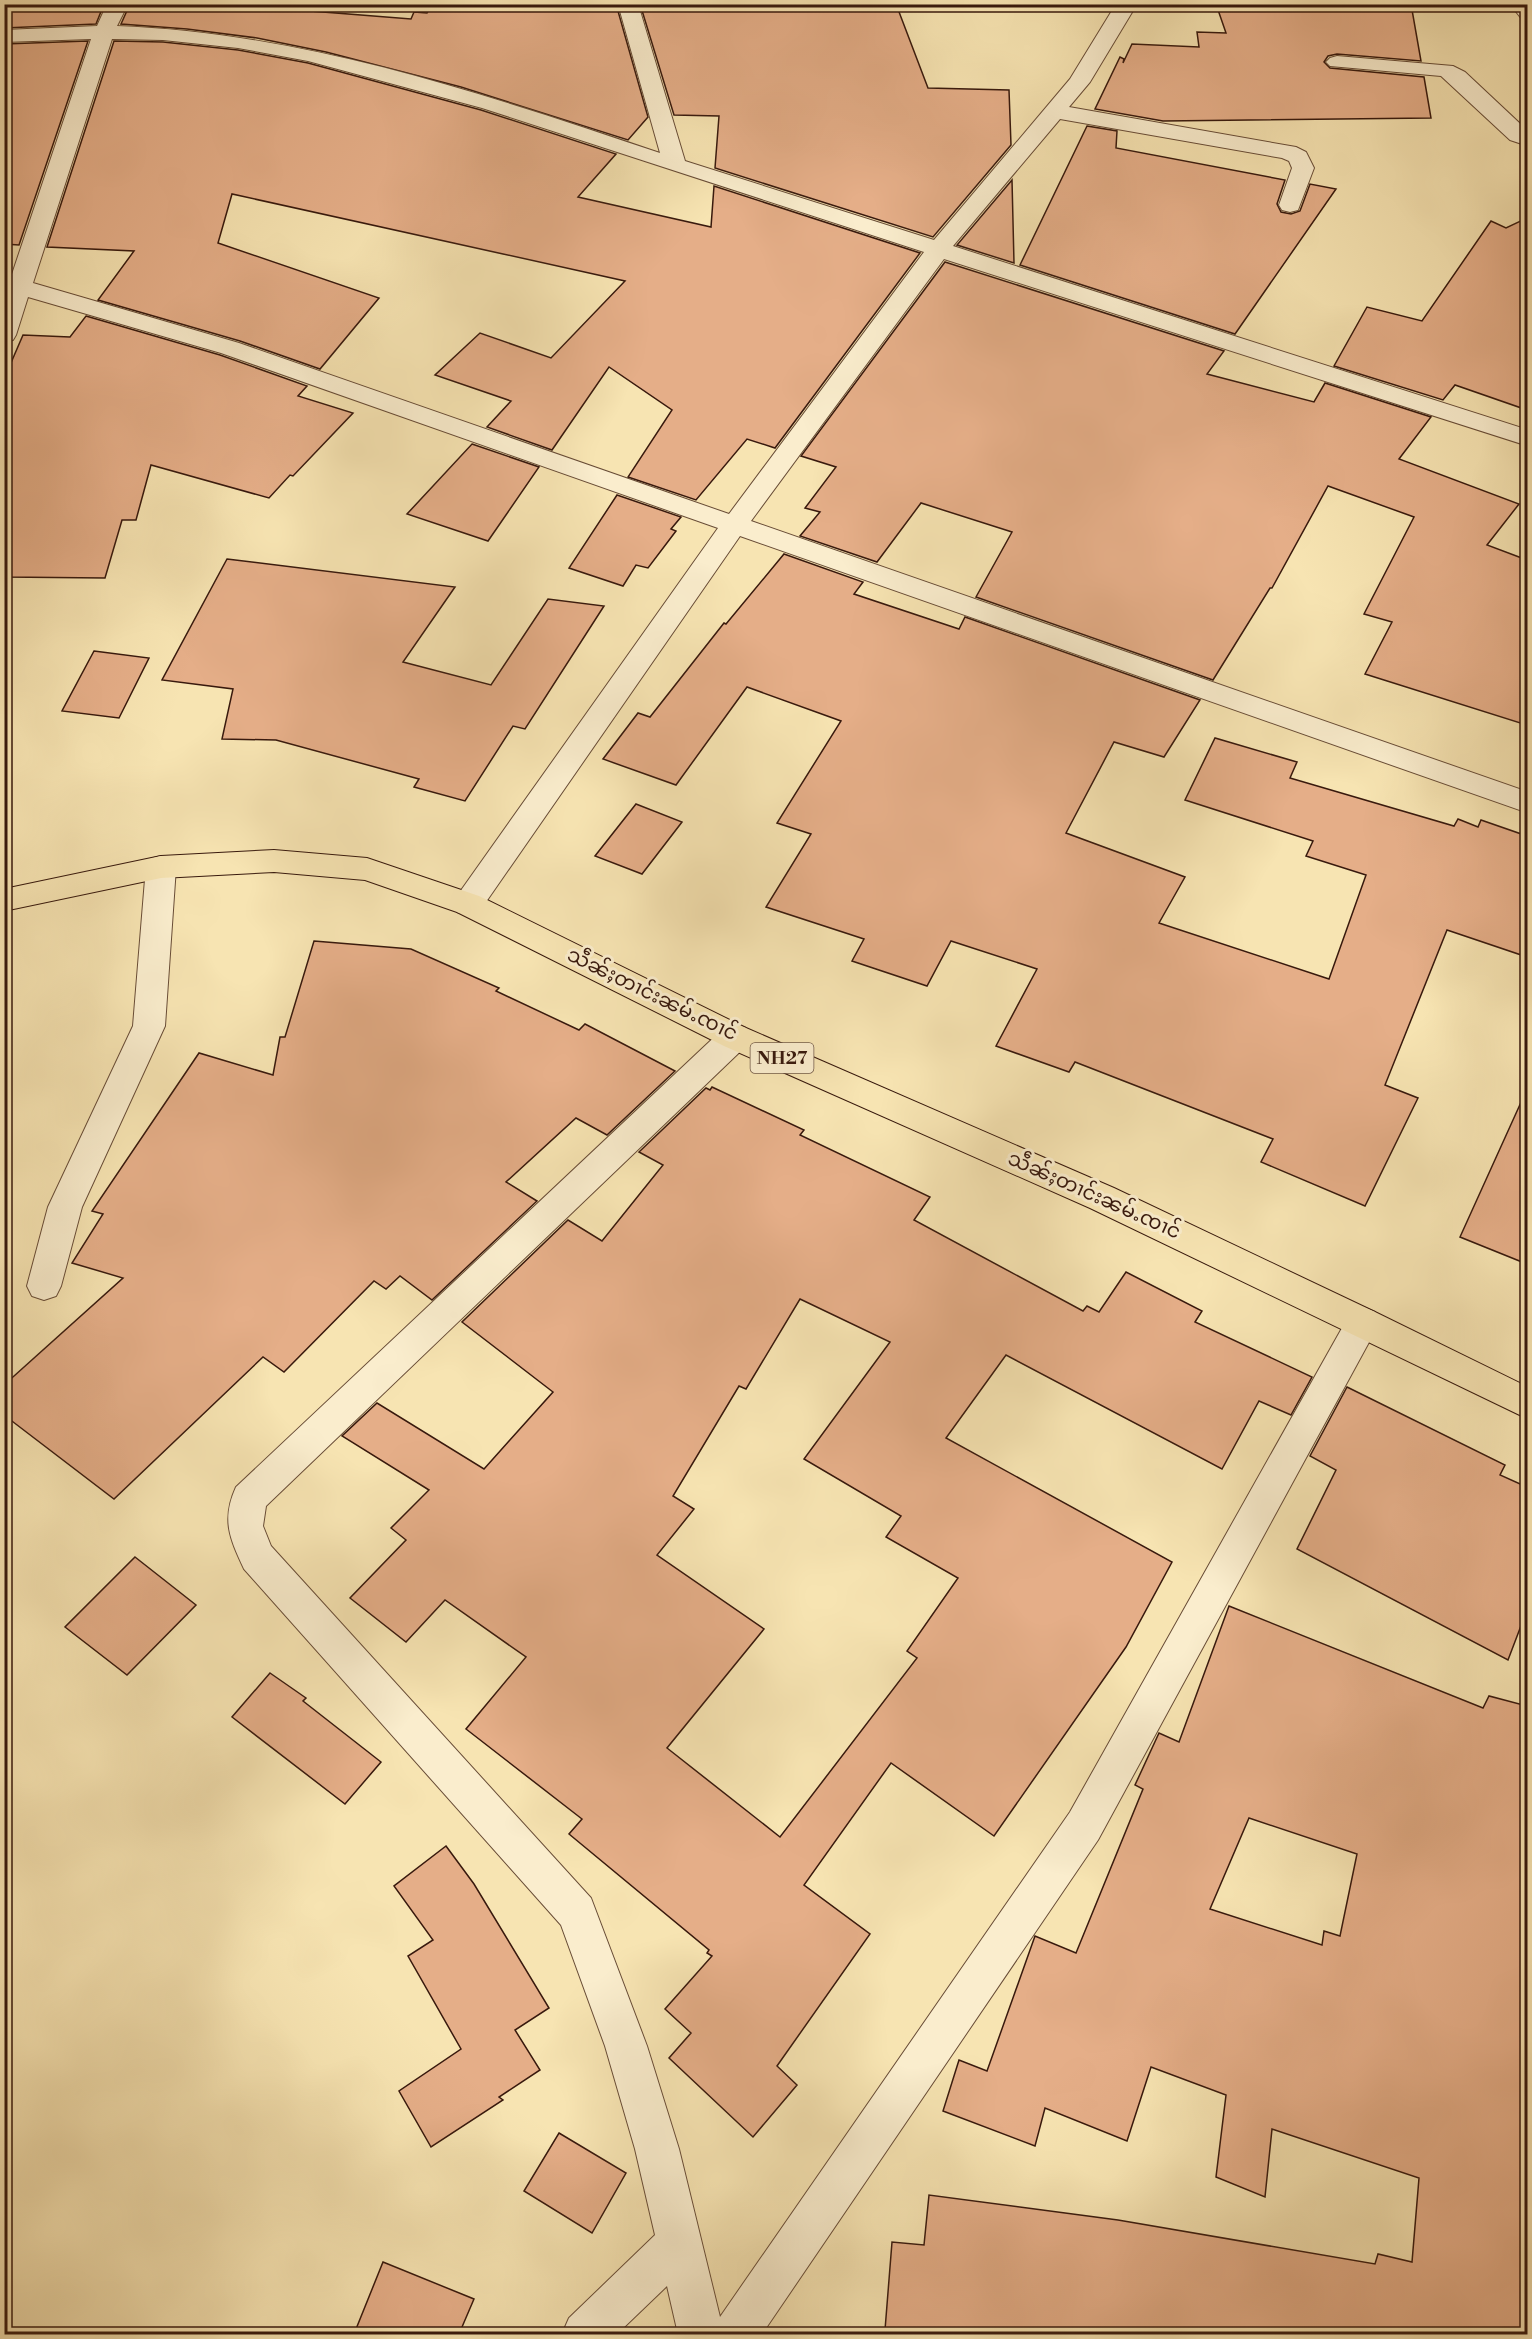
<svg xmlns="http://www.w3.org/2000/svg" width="1532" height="2339" font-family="'Libre Bodoni','Noto Sans Myanmar',serif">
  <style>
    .building { fill: #e5ae88; stroke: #38190d; stroke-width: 1.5; fill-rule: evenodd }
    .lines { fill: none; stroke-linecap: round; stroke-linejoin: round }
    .minor-casing { stroke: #684c36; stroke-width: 2 }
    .highway-casing { stroke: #38190d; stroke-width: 2 }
    .minor { fill: #faedcd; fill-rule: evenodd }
    .highway { fill: #f7e4b2; fill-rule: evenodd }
    .labels { text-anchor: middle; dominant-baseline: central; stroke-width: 6; stroke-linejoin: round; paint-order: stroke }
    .shield { fill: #faedcd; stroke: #725947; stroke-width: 1.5 }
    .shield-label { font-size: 18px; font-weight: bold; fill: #38190d }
    .street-label { font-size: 20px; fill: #38190d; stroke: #faedcd }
  </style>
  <rect width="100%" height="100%" fill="#f7e4b2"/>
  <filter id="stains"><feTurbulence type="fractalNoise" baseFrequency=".00333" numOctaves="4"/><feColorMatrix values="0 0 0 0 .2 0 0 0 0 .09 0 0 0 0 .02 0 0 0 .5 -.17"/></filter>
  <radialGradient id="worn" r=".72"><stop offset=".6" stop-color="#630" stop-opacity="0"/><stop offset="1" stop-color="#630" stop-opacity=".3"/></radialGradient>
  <g class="building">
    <polygon points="4,4 104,4 96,24 4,28"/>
    <polygon points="130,4 314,4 311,11 411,19 414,12 427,13 431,6 489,10 490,4 616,4 648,117 628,140 461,87 326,52 257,38 187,29 121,24"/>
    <polygon points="640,4 896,4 928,88 1009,90 1011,145 933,237 715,168 719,116 674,115"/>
    <polygon points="1216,4 1411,4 1421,61 1337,54 1328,56 1324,62 1330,68 1424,77 1431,118 1163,121 1095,109 1120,57 1124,59 1123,63 1132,44 1199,47 1197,32 1226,33"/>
    <polygon points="88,41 19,245 4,244 4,44"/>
    <polygon points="114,41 163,42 238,50 308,63 481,110 616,154 578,197 711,227 714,186 920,253 775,448 747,439 696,500 628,477 672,410 609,367 552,450 487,427 511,401 435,375 480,333 551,358 625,281 232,194 218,243 379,298 320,369 240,341 98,300 134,251 47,247"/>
    <polygon points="1087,126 1117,131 1116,148 1285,180 1277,204 1281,212 1291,214 1300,211 1310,184 1336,189 1235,334 1020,265"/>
    <polygon points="1012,180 1014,263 957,245"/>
    <polygon points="1527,218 1527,410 1455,385 1443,400 1334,366 1367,307 1422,321 1491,221 1506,228"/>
    <polygon points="945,262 1224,351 1207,374 1314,402 1325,383 1431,417 1399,459 1519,504 1487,545 1527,560 1527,725 1365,674 1392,622 1364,614 1414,517 1328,486 1272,588 1270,588 1213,680 976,597 1012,532 921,503 877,562 800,536 820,512 805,508 836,467 801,456"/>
    <polygon points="86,316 220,355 307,386 298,396 353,413 293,476 290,475 269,498 151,465 136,520 122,520 105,578 4,577 4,379 23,335 70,337"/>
    <polygon points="472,444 539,467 488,541 407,514"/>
    <polygon points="617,495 681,517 671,529 676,531 648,568 636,565 623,586 569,568"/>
    <polygon points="784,554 863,582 854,594 959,629 965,617 1200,700 1164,757 1114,742 1066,833 1185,877 1159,923 1329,979 1366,875 1306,856 1313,841 1185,800 1215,738 1297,762 1290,778 1454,826 1458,819 1478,827 1481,820 1527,836 1527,957 1447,930 1385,1085 1418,1098 1365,1206 1261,1162 1273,1139 1075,1062 1069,1072 996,1046 1037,969 951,941 927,986 852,961 864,939 766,907 811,834 777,823 841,721 747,687 676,785 603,759 638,713 650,717 724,623 726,624"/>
    <polygon points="227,559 455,587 403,662 491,685 548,599 604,606 525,729 513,726 465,801 414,787 419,779 276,740 222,739 233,689 162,680"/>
    <polygon points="94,651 149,658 119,718 62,711"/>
    <polygon points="636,804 682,822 642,874 595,856"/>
    <polygon points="314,941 411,949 499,988 496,991 579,1030 585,1024 675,1071 607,1135 576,1118 506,1182 537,1201 432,1300 400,1276 386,1289 374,1281 284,1372 263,1357 114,1499 4,1415 4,1385 123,1278 72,1263 103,1214 92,1211 199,1053 273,1075 280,1037 285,1037"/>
    <path d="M 712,1087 L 804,1130 L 800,1135 L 930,1197 L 914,1220 L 1083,1311 L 1087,1306 L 1099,1312 L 1126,1272 L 1202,1311 L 1195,1322 L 1312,1377 L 1291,1415 L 1259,1401 L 1222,1469 L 1006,1355 L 946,1438 L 1172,1562 L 1126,1647 L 994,1836 L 891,1763 L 804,1885 L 870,1934 L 777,2066 L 797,2085 L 753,2137 L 669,2058 L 691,2033 L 665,2009 L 712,1956 L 707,1953 L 709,1950 L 569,1834 L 582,1819 L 466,1729 L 526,1657 L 445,1600 L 406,1642 L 350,1598 L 406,1540 L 391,1528 L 429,1490 L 342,1436 L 377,1403 L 484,1469 L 553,1392 L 462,1322 L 568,1220 L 602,1241 L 663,1165 L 639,1152 L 706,1088 L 710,1090 ZM 800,1299 L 890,1342 L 804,1459 L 901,1516 L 886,1537 L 958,1578 L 907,1651 L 917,1658 L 780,1837 L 667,1748 L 764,1629 L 657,1555 L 694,1509 L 673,1496 L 739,1386 L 746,1389 Z"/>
    <polygon points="1527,1089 1527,1264 1460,1237"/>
    <polygon points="1347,1387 1505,1465 1500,1475 1527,1487 1527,1610 1508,1660 1297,1549 1336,1470 1310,1456"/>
    <polygon points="135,1557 196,1605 127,1675 65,1627"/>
    <path d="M 1229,1606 L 1483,1708 L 1489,1696 L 1527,1706 L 1527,2334 L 915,2334 L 885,2330 L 892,2242 L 924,2245 L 929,2195 L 1118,2220 L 1375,2264 L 1378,2254 L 1412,2262 L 1419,2178 L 1272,2129 L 1265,2197 L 1216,2177 L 1226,2095 L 1151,2067 L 1127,2141 L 1045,2108 L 1035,2146 L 943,2111 L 959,2060 L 987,2071 L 1035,1936 L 1076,1953 L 1143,1789 L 1135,1785 L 1159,1733 L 1179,1742 ZM 1249,1818 L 1357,1854 L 1340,1936 L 1324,1931 L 1322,1945 L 1210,1909 Z"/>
    <polygon points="270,1673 306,1698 303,1701 381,1762 345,1804 232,1717"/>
    <polygon points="446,1846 474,1884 549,2008 515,2030 540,2070 499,2097 503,2100 431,2147 399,2091 461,2049 408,1956 433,1940 394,1886"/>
    <polygon points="559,2133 626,2173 592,2233 524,2191"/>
    <polygon points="383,2262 474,2299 459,2334 354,2334"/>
  </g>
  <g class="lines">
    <defs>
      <g id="minor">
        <path d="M 107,4 L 128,4 L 117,26 C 305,33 484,94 660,153 L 618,4 L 638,4 L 685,161 L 934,240 L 1070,79 L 1116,4 L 1137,4 L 1090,82 L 1069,107 L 1296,147 L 1306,152 L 1314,168 L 1298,210 L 1290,212 L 1282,210 L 1279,205 L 1292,168 L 1289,161 L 1282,158 L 1060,119 L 953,246 L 1528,430 L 1528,446 L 944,259 L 751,521 L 1528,792 L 1528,813 L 740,536 L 479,912 L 468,915 L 457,912 L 453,904 L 457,896 L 718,528 L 221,353 L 28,297 L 16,335 L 13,340 L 4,342 L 4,298 L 91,39 L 4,42 L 4,30 L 97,26 ZM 112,39 L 163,40 L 238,48 L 308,61 L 482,108 L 924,252 L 729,514 L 239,343 L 33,283 Z"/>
        <polygon points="1510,4 1528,4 1528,20 1521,18"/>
        <polygon points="1337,56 1453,66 1465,72 1528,131 1528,146 1510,140 1441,76 1330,66 1326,62 1330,58"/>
        <polygon points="161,856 172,859 176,867 165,1026 82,1207 61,1286 56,1296 44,1300 32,1296 27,1286 48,1207 133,1026 146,867 150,859"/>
        <path d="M 735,1025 L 746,1028 L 751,1037 L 746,1046 L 266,1506 L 263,1526 L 271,1546 L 591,1898 L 647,2046 L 679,2149 L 720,2317 L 1070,1812 L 1351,1312 L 1363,1307 L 1375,1312 L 1380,1322 L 1098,1840 L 762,2334 L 678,2334 L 667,2286 L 617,2334 L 562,2334 L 569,2318 L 655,2235 L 635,2149 L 605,2046 L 561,1925 L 244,1569 C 230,1539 221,1520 236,1487 L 724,1028 Z"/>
      </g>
      <polygon id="highway" points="274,850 367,858 479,896 746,1028 1114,1188 1375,1312 1528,1387 1528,1419 1090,1208 724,1046 457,912 365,880 274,872 161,878 4,911 4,889 161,856"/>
    </defs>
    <use href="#minor" class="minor-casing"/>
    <use href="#highway" class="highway-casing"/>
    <use href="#minor" class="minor"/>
    <use href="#highway" class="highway"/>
  </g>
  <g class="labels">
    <rect class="shield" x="750.5" y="1043" width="63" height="30" rx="4.5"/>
    <g class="shield-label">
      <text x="782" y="1058">NH27</text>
    </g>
    <g class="street-label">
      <text transform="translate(652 995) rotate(26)">သဵၼ်ႈတၢင်းၼမ်ႉၸၢင်</text>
      <text transform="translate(1094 1196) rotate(24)">သဵၼ်ႈတၢင်းၼမ်ႉၸၢင်</text>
    </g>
  </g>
  <rect width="1532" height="2339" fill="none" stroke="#f7e4b2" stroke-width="24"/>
  <rect x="6" y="6" width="1520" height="2327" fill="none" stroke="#38190d" stroke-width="3"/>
  <rect x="12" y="12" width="1508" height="2315" fill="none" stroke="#38190d" stroke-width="1.5"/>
  <rect width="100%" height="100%" filter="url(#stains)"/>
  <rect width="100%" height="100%" fill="url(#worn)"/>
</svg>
